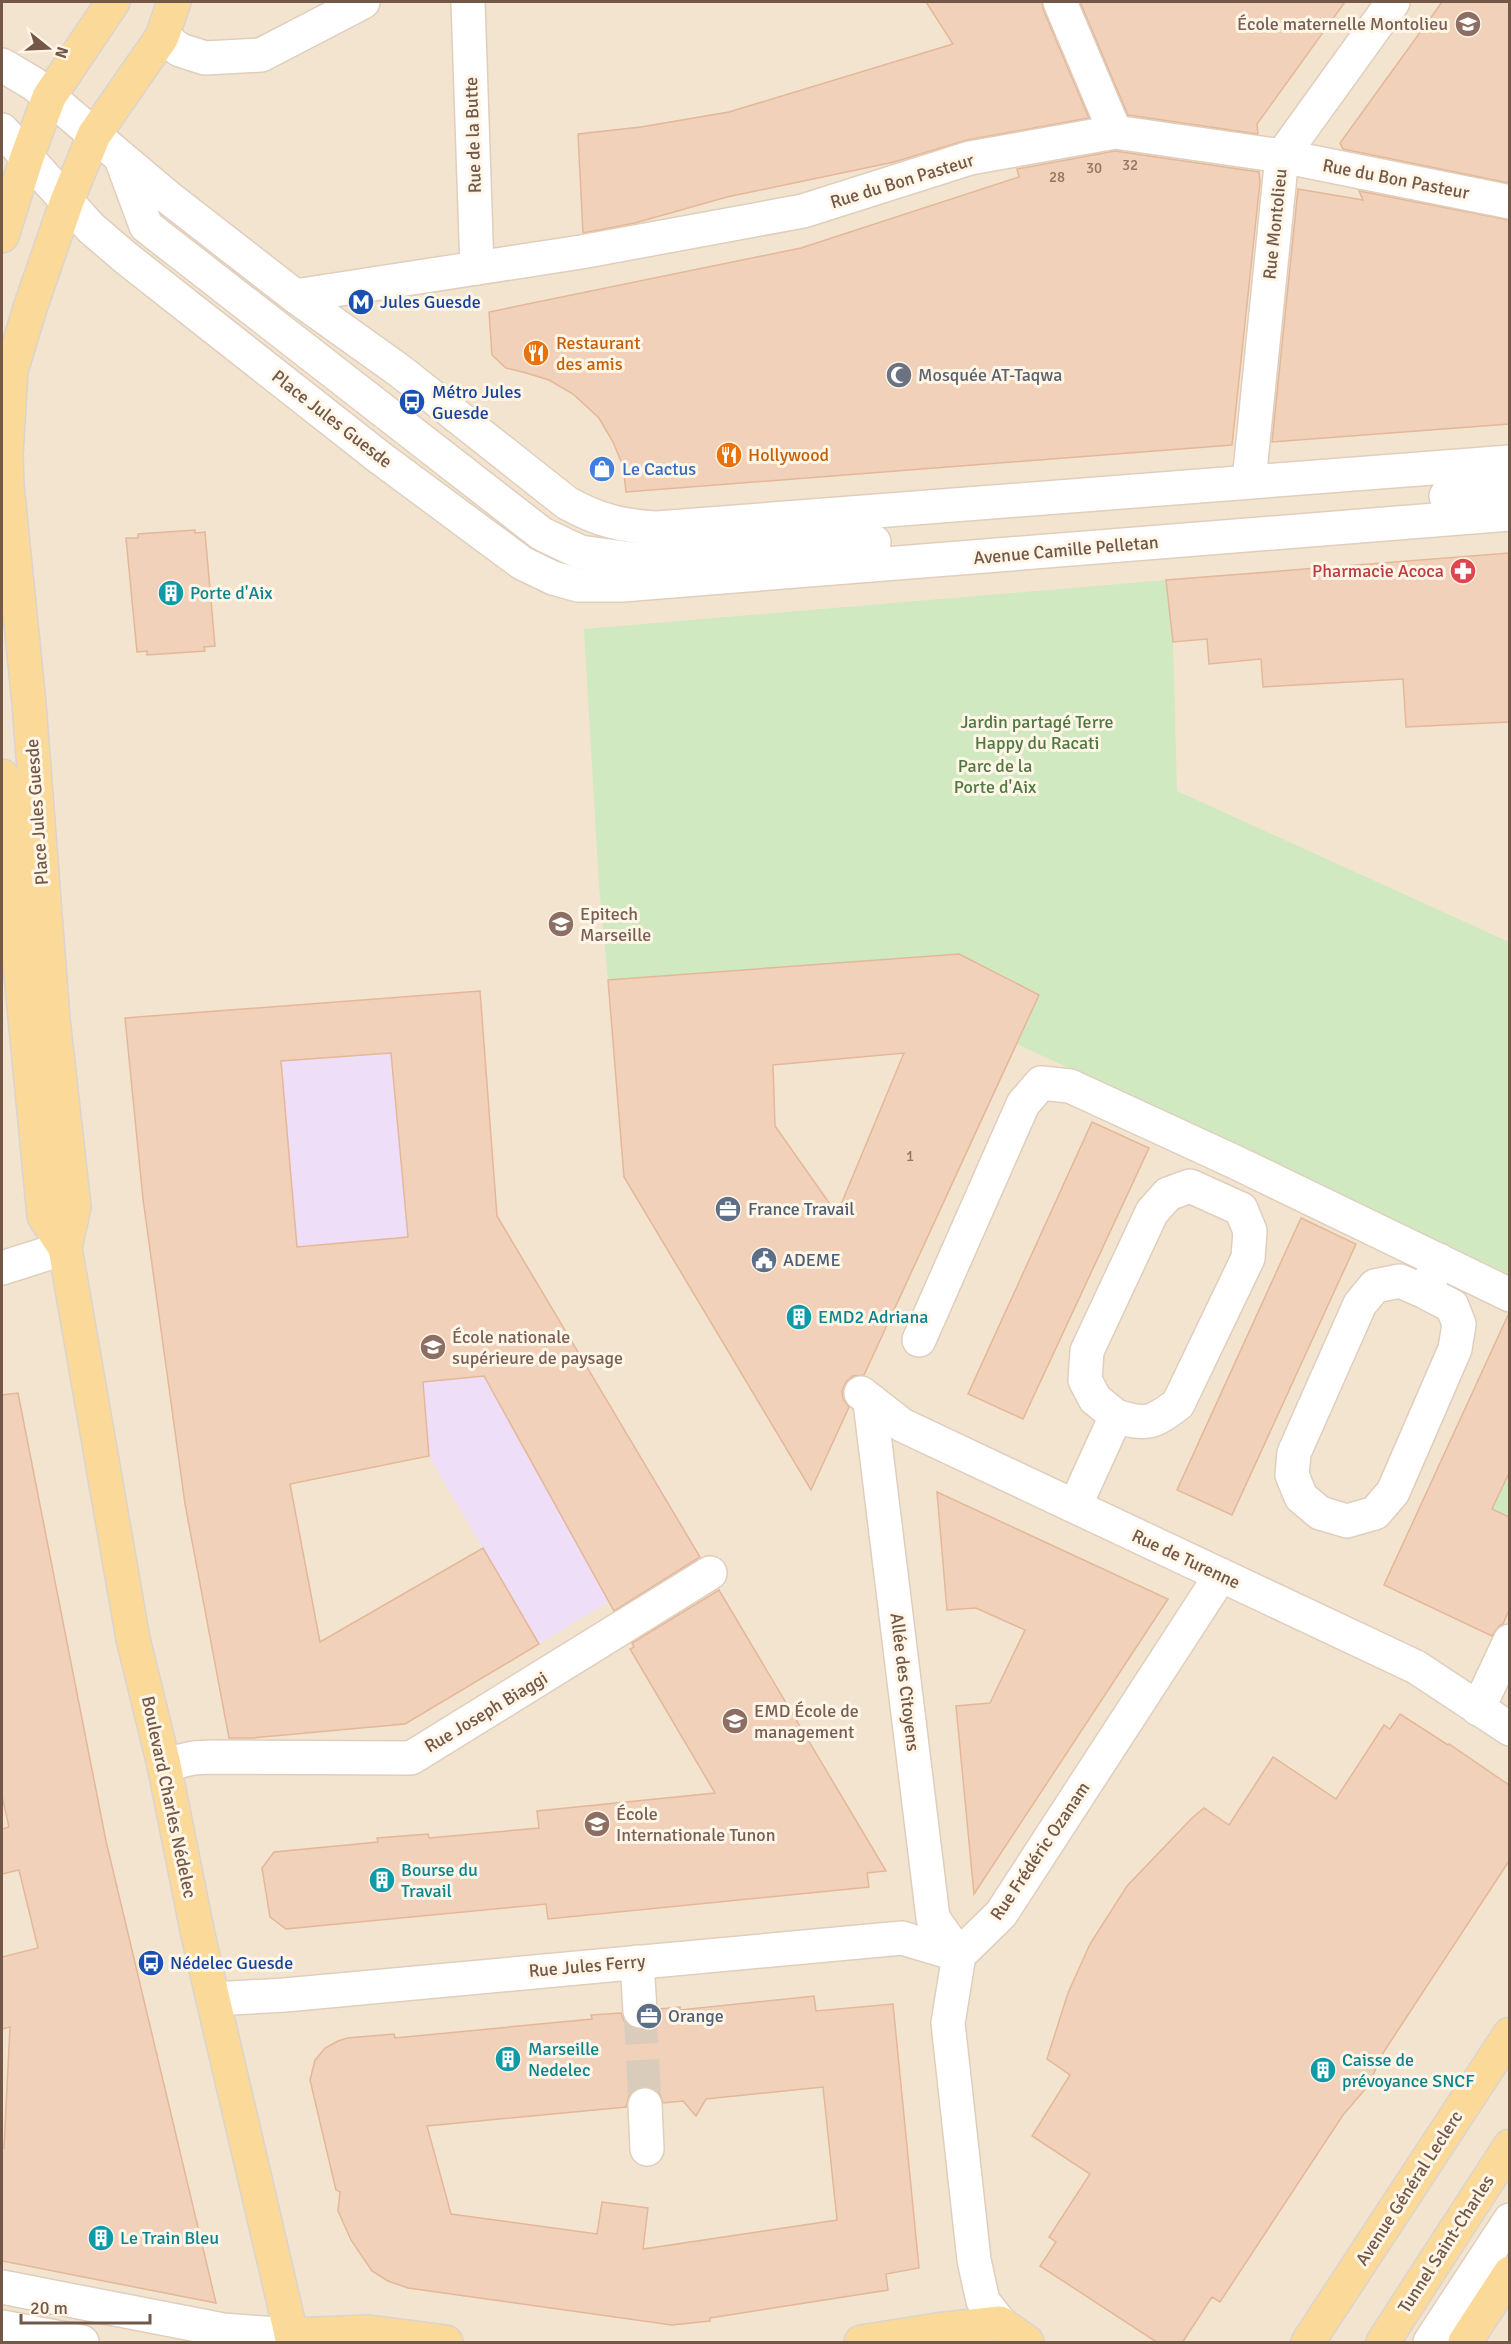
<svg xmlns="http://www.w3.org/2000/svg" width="1511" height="2344" font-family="Signika,sans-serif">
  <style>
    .residential { fill: #f3e4d0 }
    .education { fill: #efdef8 }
    .green { fill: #d0e9c0 }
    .building { fill: #f1d1b9; stroke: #e4b799; stroke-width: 1.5; fill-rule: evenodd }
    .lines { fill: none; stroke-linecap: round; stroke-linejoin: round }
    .minor-tunnel { stroke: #daccbb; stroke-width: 33; stroke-dasharray: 33 16; stroke-linecap: butt }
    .minor-casing { stroke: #e0cebd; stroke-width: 36 }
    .major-casing { stroke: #dbd4cf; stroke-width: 36 }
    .minor { stroke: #fff; stroke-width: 33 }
    .major { stroke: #fbd999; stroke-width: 33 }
    .labels { text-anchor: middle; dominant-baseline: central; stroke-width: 6; stroke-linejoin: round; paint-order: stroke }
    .number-label { font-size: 15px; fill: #927664 }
    .education-label { font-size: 18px; fill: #785e54; stroke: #fff6e7; text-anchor: start }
    .street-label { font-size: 18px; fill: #735848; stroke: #fff6e7 }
    .transit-label { font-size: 18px; fill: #164399; stroke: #fff6e7; text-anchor: start }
    .food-label { font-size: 18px; fill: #c56008; stroke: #fff6e7; text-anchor: start }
    .worship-label { font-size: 18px; fill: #5b616d; stroke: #fff6e7; text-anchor: start }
    .shop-label { font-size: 18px; fill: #366cbe; stroke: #fff6e7; text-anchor: start }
    .health-label { font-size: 18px; fill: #be3a42; stroke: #fff6e7; text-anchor: end }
    .culture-label { font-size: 18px; fill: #0d838f; stroke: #fff6e7; text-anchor: start }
    .park-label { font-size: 18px; fill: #507841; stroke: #fff6e7 }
    .service-label { font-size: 18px; fill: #4e5e75; stroke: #fff6e7; text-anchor: start }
  </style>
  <rect width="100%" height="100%" fill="#fcf2e1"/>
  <rect class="residential" x="2" y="2" width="1507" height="2340"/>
  <polygon class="education" points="480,991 497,1216 696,1548 539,1644 429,1456 185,1504 143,1199 125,1018"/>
  <g class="green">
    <polygon points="1166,580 1173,642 1177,791 1509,942 1509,1274 1017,1044 1038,995 959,954 608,980 599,886 584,629"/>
    <polygon points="1509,1473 1509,1517 1489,1507"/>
  </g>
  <g class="building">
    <polygon points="926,2 1042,2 1043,9 1089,118 967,140 894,162 727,197 635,223 583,233 578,134 641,127 729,112 953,44"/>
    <polygon points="1080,2 1345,2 1257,124 1258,134 1128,115"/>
    <polygon points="1442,2 1509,2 1509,183 1343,149 1340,143"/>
    <polygon points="1115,151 1259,172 1260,182 1232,445 626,492 623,466 613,442 599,418 573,394 549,380 523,372 506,368 492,355 489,312 801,248 1019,177 1017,169"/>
    <polygon points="1298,189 1363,200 1359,191 1509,220 1509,424 1272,442"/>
    <polygon points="195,530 195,533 205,532 215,646 204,647 205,651 147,655 147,651 137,652 126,538 138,538 138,534"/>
    <polygon points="1509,553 1509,722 1406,727 1403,679 1263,687 1261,659 1209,664 1207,639 1173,642 1166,580"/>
    <path d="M 959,954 L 1039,995 L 864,1375 L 853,1376 L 846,1382 L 842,1391 L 843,1399 L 849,1407 L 811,1490 L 624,1177 L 608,980 ZM 904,1053 L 837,1214 L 775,1126 L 773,1065 Z"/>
    <path d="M 480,991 L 497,1216 L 700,1557 L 614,1611 L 484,1376 L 423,1382 L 429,1456 L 290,1484 L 320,1642 L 483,1548 L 539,1644 L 405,1724 L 252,1738 L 229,1738 L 185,1504 L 143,1199 L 125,1018 ZM 391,1053 L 408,1237 L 297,1247 L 281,1061 Z"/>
    <polygon points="1092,1122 1149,1148 1023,1419 968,1394"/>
    <polygon points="1301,1218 1356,1244 1232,1515 1177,1490"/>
    <polygon points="1509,1313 1509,1473 1492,1509 1509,1517 1509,1610 1503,1624 1499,1626 1492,1636 1384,1585"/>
    <polygon points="18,1393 106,1841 216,2303 2,2261 2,2148 4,2148 10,2027 2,2029 2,1957 38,1948 19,1870 2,1874 2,1829 9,1827 2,1796 2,1395"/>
    <polygon points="937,1492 1168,1599 974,1894 956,1706 990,1703 1025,1630 976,1608 947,1610"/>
    <polygon points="719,1590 886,1871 867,1873 869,1887 548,1919 546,1904 286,1929 270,1917 262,1868 274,1852 378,1842 377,1838 428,1834 429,1838 539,1828 537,1811 715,1793 630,1649 634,1647 632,1643"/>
    <polygon points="1400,1714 1448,1745 1449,1744 1509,1785 1509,1861 1383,2053 1368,2086 1343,2115 1220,2302 1212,2297 1182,2343 1158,2343 1040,2266 1056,2242 1049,2237 1090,2174 1032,2136 1070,2075 1047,2059 1068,1993 1090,1944 1127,1886 1192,1818 1204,1808 1229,1825 1273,1757 1336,1799 1384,1725 1390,1729"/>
    <path d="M 814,1996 L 816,2011 L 893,2004 L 919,2268 L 886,2274 L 888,2290 L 710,2318 L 710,2321 L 672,2325 L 408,2288 L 388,2281 L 372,2271 L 351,2240 L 338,2211 L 340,2192 L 336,2190 L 310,2080 L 315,2060 L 325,2048 L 338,2041 L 347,2038 L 394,2034 L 395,2038 L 592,2019 L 591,2015 L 621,2013 L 624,2021 L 631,2027 L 642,2030 L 651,2026 L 656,2020 L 659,2009 L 680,2007 L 680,2010 ZM 644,2086 L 654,2089 L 660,2094 L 663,2103 L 683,2101 L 696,2116 L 706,2099 L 823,2087 L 837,2220 L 643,2249 L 648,2208 L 602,2202 L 597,2234 L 451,2214 L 427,2126 L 626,2107 L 629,2096 L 635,2089 Z"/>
  </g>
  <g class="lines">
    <polyline class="minor-tunnel" points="640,2011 645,2105"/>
    <defs>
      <g id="minor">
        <polyline points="468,2 477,268"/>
        <polyline points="1060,2 1115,132"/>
        <polyline points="162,37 180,50 205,58 261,55 363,2"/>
        <path d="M 2,65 L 34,84 L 169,198 L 295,296 L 400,371 L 567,503 C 598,520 621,526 657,528 L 1510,462"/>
        <polyline points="2,130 91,228 126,258 379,457 522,563 553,578 578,585 622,585 1510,514"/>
        <polyline points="122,161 146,226 542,534 580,552 632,559 874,542"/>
        <polyline points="295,296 581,252 803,211 970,158 1115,132 1282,156 1510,202"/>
        <polyline points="1249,481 1282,156 1393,2"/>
        <polyline points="1446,496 1510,490"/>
        <polyline points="2,1268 65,1248"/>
        <polyline points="1425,1292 1452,1306 1459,1324 1455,1349 1393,1492 1375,1513 1347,1521 1320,1513 1301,1497 1292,1475 1294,1453 1360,1304 1375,1286 1400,1281 1425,1292 1439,1260"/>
        <polyline points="919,1340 1023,1104 1041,1083 1070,1086 1235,1162 1510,1295"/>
        <polyline points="861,1393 902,1425 1416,1667 1510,1729"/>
        <polyline points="870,1402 933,1918 959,1955"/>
        <path d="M 1075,1506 L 1116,1416 C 1146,1426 1153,1423 1178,1404 L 1248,1258 L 1250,1231 L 1241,1209 L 1190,1186 L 1168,1194 L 1152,1212 L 1087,1351 L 1085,1380 L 1095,1399 L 1116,1416"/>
        <polyline points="1478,1709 1510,1641"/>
        <polyline points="164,1765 193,1758 211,1757 411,1758 710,1573"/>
        <polyline points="637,1962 640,2011"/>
        <polyline points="213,1999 285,1995 902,1938 959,1955"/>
        <polyline points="645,2105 647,2149"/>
        <polyline points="2,2287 223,2330 291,2335"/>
        <polyline points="1000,2323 983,2301 974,2260 948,2023 959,1955 1001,1914 1221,1575"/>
        <polyline points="2,2327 82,2342"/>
        <polyline points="1430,2342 1510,2220"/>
      </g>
      <g id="major">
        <polyline points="174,2 162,37 94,135 67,201 30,308 11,371 6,455 7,485 29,703 53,1019 74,1207 65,1248 133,1639 164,1765 198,1935 293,2342"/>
        <polyline points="2,236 27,157 49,97 113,2"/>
        <polyline points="2,776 44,1216 65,1248"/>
        <polyline points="291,2335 369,2332 446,2342"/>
        <polyline points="861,2342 937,2330 1000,2323 1027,2342"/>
        <polyline points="1308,2342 1510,2034"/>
        <polyline points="1383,2342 1510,2146"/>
        <polyline points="1465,2342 1510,2273"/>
      </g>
    </defs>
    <use href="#minor" class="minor-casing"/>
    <use href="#major" class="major-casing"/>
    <use href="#minor" class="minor"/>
    <use href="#major" class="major"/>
  </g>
  <defs>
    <symbol id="school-disc" viewBox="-11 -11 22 22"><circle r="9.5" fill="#8d6e63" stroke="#fff6e7"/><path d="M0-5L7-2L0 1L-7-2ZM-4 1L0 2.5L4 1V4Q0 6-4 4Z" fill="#fff"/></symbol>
    <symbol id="metro-disc" viewBox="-11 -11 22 22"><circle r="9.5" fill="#1a4fb4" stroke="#fff6e7"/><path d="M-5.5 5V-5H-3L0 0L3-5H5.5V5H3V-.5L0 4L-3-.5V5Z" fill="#fff"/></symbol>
    <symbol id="restaurant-disc" viewBox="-11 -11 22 22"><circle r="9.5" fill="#e8710a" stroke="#fff6e7"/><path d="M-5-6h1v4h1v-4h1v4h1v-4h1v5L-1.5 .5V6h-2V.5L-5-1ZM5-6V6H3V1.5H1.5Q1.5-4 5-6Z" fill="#fff"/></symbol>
    <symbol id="mosque-disc" viewBox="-11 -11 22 22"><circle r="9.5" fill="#6b7280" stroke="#fff6e7"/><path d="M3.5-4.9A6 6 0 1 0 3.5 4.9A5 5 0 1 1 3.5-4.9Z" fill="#fff"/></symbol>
    <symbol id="bus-disc" viewBox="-11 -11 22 22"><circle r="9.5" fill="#1a4fb4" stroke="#fff6e7"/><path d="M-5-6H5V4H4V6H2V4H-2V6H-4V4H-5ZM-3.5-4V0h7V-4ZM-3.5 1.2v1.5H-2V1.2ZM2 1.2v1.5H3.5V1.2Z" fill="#fff"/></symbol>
    <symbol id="shop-disc" viewBox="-11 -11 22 22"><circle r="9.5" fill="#3f7fe0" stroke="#fff6e7"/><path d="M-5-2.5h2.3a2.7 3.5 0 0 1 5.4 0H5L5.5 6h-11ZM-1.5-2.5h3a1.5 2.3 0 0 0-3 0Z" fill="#fff"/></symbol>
    <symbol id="pharmacy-disc" viewBox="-11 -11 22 22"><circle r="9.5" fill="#e0444e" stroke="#fff6e7"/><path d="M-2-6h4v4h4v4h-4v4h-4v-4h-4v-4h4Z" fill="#fff"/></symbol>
    <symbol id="building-disc" viewBox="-11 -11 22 22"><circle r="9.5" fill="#0f9aa8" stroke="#fff6e7"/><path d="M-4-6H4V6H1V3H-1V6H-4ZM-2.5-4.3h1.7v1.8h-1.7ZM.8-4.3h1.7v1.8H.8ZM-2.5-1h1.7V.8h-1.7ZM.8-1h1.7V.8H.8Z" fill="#fff"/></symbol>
    <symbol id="university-disc" viewBox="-11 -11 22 22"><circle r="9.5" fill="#8d6e63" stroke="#fff6e7"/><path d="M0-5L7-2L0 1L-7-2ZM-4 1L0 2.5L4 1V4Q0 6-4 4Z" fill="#fff"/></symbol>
    <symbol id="office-disc" viewBox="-11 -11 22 22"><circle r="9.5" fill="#5c6f8a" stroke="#fff6e7"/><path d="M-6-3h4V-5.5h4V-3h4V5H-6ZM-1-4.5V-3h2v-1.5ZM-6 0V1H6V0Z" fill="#fff"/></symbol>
    <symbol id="civic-disc" viewBox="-11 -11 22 22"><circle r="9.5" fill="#5c6f8a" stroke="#fff6e7"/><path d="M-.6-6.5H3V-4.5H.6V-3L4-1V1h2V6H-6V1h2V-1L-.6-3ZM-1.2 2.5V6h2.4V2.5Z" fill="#fff"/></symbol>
  </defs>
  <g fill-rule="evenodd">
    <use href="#school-disc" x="1453" y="9" width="30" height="30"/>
    <use href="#metro-disc" x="346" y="287" width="30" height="30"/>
    <use href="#restaurant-disc" x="521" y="338" width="30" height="30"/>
    <use href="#mosque-disc" x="884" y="360" width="30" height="30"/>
    <use href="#bus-disc" x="397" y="387" width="30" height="30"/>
    <use href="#restaurant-disc" x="714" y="440" width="30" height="30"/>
    <use href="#shop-disc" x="587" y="454" width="30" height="30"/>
    <use href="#pharmacy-disc" x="1448" y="556" width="30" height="30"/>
    <use href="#building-disc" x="156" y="578" width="30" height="30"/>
    <use href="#university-disc" x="546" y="909" width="30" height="30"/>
    <use href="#office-disc" x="713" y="1194" width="30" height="30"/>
    <use href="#civic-disc" x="749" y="1245" width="30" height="30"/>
    <use href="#building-disc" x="784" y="1302" width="30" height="30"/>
    <use href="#university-disc" x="418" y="1332" width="30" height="30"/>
    <use href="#university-disc" x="720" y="1706" width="30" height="30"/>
    <use href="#university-disc" x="582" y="1809" width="30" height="30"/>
    <use href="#building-disc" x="367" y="1865" width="30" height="30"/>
    <use href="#bus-disc" x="136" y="1948" width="30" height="30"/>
    <use href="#office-disc" x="634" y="2001" width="30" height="30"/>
    <use href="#building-disc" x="493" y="2044" width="30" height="30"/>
    <use href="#building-disc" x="1308" y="2055" width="30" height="30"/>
    <use href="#building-disc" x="86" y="2223" width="30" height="30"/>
  </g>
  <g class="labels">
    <g class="number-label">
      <text x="1130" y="165">32</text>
      <text x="1094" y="168">30</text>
      <text x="1057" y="177">28</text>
      <text x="910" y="1156">1</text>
    </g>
    <g class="education-label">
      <text x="1448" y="24" text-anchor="end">École maternelle Montolieu</text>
      <text x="580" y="914">Epitech<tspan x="580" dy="21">Marseille</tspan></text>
      <text x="452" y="1337">École nationale<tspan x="452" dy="21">supérieure de paysage</tspan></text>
      <text x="754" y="1711">EMD École de<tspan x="754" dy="21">management</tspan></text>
      <text x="616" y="1814">École<tspan x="616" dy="21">Internationale Tunon</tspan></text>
    </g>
    <g class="street-label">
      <text transform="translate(473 135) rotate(-92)">Rue de la Butte</text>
      <text transform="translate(1396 179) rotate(11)">Rue du Bon Pasteur</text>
      <text transform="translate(902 181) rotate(-17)">Rue du Bon Pasteur</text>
      <text transform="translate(1275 224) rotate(-84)">Rue Montolieu</text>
      <text transform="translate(332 419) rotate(38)">Place Jules Guesde</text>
      <text transform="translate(1066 550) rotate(-5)">Avenue Camille Pelletan</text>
      <text transform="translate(37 812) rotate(-94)">Place Jules Guesde</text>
      <text transform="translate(1186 1559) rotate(25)">Rue de Turenne</text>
      <text transform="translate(905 1682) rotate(83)">Allée des Citoyens</text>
      <text transform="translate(486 1712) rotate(-31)">Rue Joseph Biaggi</text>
      <text transform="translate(169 1797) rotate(78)">Boulevard Charles Nédelec</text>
      <text transform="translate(1040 1851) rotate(-56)">Rue Frédéric Ozanam</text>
      <text transform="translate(587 1966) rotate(-5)">Rue Jules Ferry</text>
      <text transform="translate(1409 2188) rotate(-57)">Avenue Général Leclerc</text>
      <text transform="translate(1446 2244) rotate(-57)">Tunnel Saint-Charles</text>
    </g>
    <g class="transit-label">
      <text x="380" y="302">Jules Guesde</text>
      <text x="432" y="392">Métro Jules<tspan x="432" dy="21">Guesde</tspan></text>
      <text x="170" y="1963">Nédelec Guesde</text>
    </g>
    <g class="food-label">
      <text x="556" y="343">Restaurant<tspan x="556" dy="21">des amis</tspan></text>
      <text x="748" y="455">Hollywood</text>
    </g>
    <g class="worship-label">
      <text x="918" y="375">Mosquée AT-Taqwa</text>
    </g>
    <g class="shop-label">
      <text x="622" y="469">Le Cactus</text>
    </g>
    <g class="health-label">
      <text x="1444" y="571">Pharmacie Acoca</text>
    </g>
    <g class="culture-label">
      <text x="190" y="593">Porte d'Aix</text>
      <text x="818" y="1317">EMD2 Adriana</text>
      <text x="401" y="1870">Bourse du<tspan x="401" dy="21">Travail</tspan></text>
      <text x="528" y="2049">Marseille<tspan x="528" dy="21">Nedelec</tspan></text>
      <text x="1342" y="2060">Caisse de<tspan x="1342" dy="21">prévoyance SNCF</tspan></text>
      <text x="120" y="2238">Le Train Bleu</text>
    </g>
    <g class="park-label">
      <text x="1037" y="722">Jardin partagé Terre<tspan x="1037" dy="21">Happy du Racati</tspan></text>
      <text x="995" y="766">Parc de la<tspan x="995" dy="21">Porte d'Aix</tspan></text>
    </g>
    <g class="service-label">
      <text x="748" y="1209">France Travail</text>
      <text x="783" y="1260">ADEME</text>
      <text x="668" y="2016">Orange</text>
    </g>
  </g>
  <rect width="1511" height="2344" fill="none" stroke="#735848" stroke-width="6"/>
  <g transform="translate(48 48) rotate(108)" stroke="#fff6e7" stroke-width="4.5" paint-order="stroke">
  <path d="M0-4.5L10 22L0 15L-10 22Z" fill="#735848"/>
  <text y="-9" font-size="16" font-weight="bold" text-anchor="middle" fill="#735848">N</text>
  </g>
  <path d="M21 2314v9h129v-9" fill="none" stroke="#735848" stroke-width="3"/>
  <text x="30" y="2314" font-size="18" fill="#735848" stroke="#fff6e7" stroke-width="4.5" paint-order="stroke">20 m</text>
</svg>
